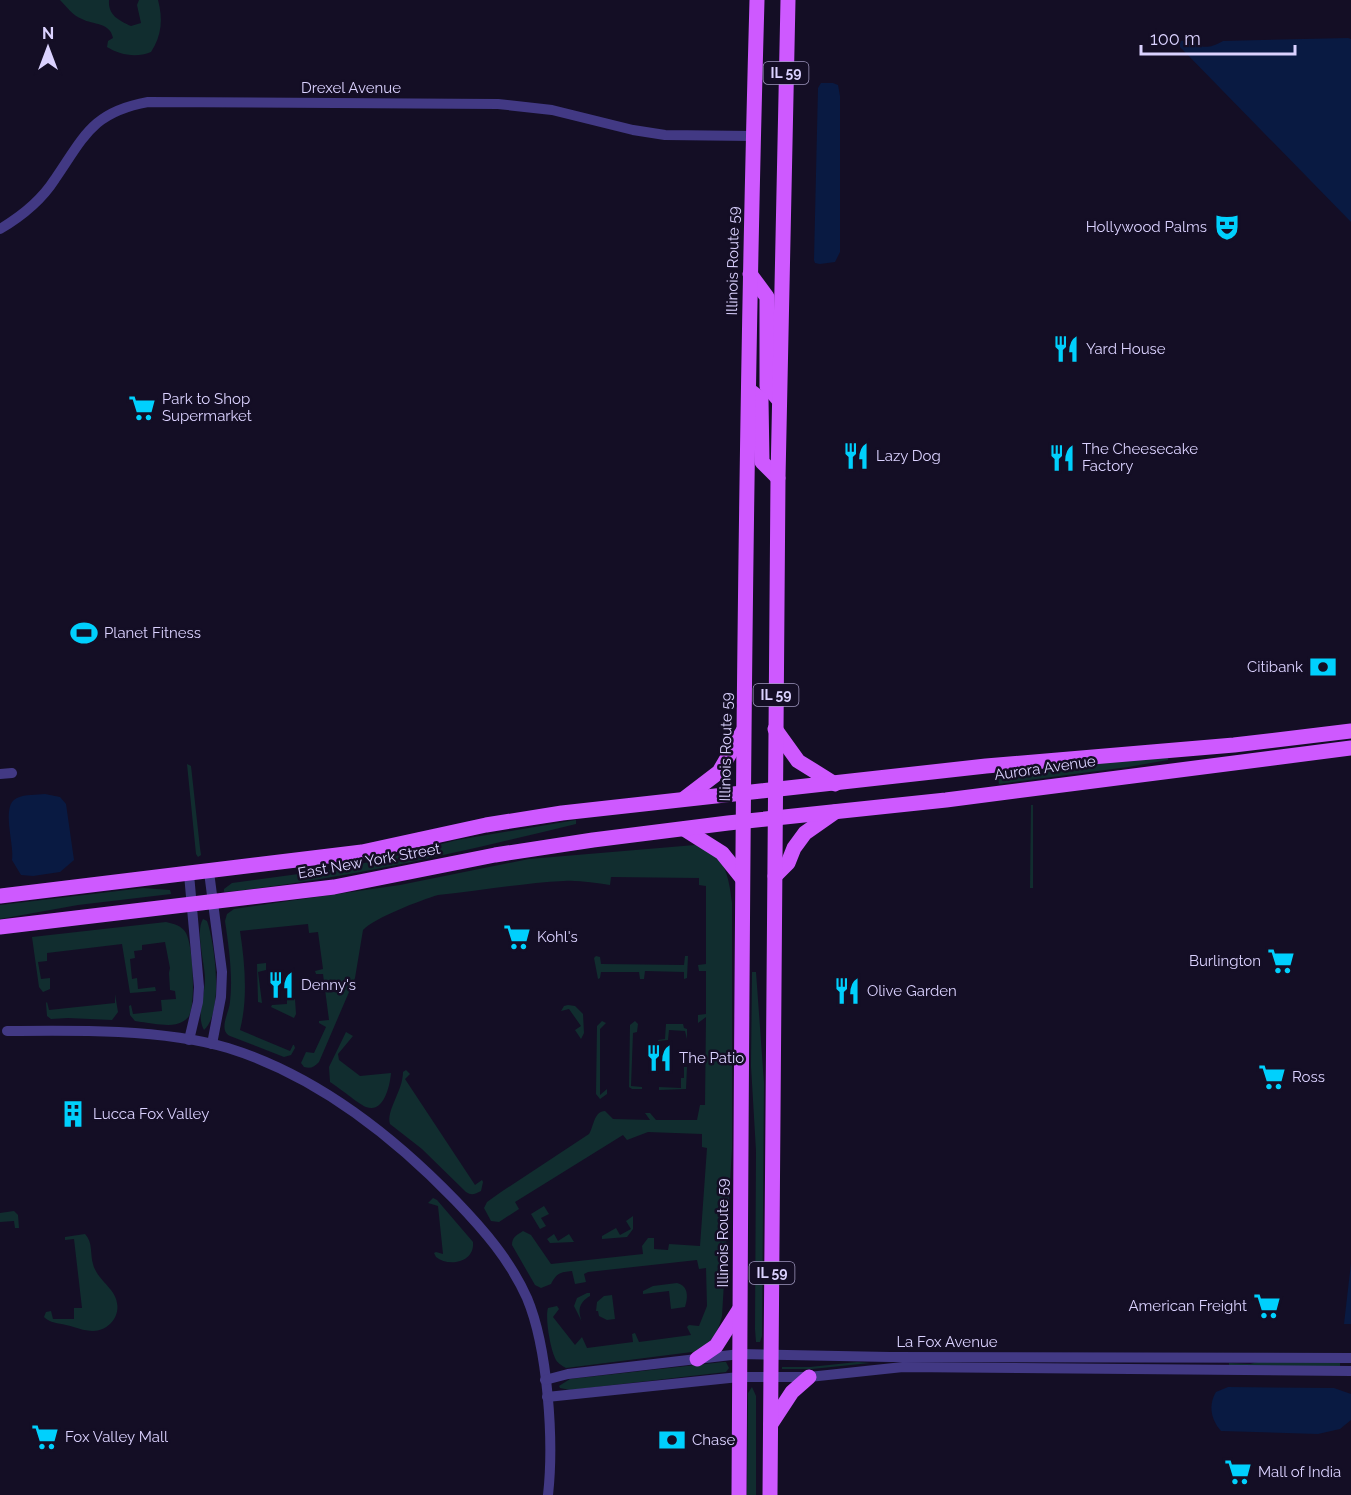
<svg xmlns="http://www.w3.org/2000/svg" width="1351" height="1495" font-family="Raleway,sans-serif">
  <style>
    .green { fill: #112d2f }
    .water { fill: #091a42 }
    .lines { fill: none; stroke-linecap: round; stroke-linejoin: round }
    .street { stroke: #423984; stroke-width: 10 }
    .primary { stroke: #ce59ff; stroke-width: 15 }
    .labels { text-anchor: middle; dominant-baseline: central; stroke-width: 5; stroke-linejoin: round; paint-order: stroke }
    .shield { fill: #140e25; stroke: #9f97be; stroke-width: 1.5 }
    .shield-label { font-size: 14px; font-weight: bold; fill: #dbd2ff }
    .street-label { font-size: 15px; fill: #dbd2ff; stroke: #140e25 }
    .poi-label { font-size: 15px; fill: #dbd2ff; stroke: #140e25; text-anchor: start }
  </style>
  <rect width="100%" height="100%" fill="#140e25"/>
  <g class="green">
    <path d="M 60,0 L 109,0 C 108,15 118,20 131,26 L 141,23 L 137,5 L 139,0 L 158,0 C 163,19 162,35 151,52 C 136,58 120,55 107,47 L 108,41 L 113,38 C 110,22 93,25 82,19 C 73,16 67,7 60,0 Z"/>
    <polygon points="1168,756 1168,760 1128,767 999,784 998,779 1095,762"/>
    <polygon points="187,764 191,766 200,848 201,855 198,857 196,854"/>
    <polygon points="1031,805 1033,805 1033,888 1030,888"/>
    <path d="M 576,820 L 576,824 C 460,852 344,880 224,892 L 224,889 L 232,883 L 328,870 L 380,860 L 457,840 Z"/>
    <path d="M 695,845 C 725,852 729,877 732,903 L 732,1149 L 722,1316 C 718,1332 713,1340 700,1351 L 566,1368 C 561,1365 557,1363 555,1358 C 550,1347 545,1318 548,1308 L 557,1306 L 559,1309 L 553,1317 L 575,1345 L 582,1337 L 587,1348 L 633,1342 L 632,1334 L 635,1333 L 639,1342 L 691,1335 L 687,1327 L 689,1325 L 699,1326 L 707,1306 L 706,1268 L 699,1269 L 697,1260 L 588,1272 L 584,1274 L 586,1282 L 575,1284 L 572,1271 C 560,1272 557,1273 551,1284 L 541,1288 L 535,1285 L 512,1245 C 512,1237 517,1235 523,1231 L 531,1235 L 551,1264 L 643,1254 L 642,1246 L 648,1238 L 654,1238 L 654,1249 L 668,1250 L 669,1244 L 700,1246 L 707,1148 L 702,1147 L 702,1134 L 648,1132 L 627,1140 L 623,1135 L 515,1202 L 519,1209 L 499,1222 L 491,1221 L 484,1208 L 487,1202 L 501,1192 L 589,1134 C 594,1126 594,1111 605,1111 L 613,1119 L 650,1120 L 645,1113 L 650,1113 L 656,1120 L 697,1120 L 700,1105 L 705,1105 L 706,1017 L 698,1023 L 698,1015 L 706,1014 L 706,971 L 699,971 L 698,965 L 706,964 L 706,886 L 699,885 L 699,878 L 611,877 L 610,885 C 595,883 579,880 564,881 C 522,883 480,891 438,895 C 421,900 374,918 363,930 L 355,978 L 319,1062 C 314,1067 311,1069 304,1067 L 301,1063 L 306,1052 L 314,1053 L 326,1027 L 319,1023 L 319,1021 L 329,1020 L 323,974 L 316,974 L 315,971 L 323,969 L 318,932 L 309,933 L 308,924 L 240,931 C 245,964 248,998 240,1030 L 290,1051 L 293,1045 L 294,1045 L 295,1048 L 291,1055 L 284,1057 L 230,1036 C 218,1030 229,1013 230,1002 C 233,976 229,948 225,921 L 227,914 L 234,909 L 400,885 L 529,859 Z"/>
    <polygon points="143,888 170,890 171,894 78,905 0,919 0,905"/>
    <path d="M 203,919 L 207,921 C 215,944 224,1012 204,1030 C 196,1016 205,996 205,979 C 205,964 195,931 203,919 Z"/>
    <path d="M 166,922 C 174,924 181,925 186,933 C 193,946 196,1002 189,1016 C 188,1018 184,1021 182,1022 C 172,1028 152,1023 141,1022 L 135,1021 L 130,1015 L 129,1006 L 131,1005 L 133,1014 L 162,1011 L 161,1000 L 176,999 L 175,991 L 170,990 L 169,973 L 170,968 L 165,942 L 142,945 L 142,950 L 134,951 L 135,958 L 130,959 L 132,979 L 137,978 L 138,989 L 155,987 L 156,991 L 130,993 L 122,944 L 47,953 L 47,961 L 38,962 L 41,979 L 50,978 L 50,989 L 43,992 L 39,987 L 32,937 Z"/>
    <polygon points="596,956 600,957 601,964 684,965 685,956 688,956 687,978 684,979 684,972 645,971 644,979 640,979 639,972 601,972 600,978 598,979 594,958"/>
    <polygon points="266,963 266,970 258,972 262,1003 258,1002 257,964"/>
    <polygon points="752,972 756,972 764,1083 762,1336 760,1342 756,1342 755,1329 756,1151 751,1066"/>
    <polygon points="115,994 118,1012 112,1020 68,1018 51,1019 47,1016 46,1003 47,1002 49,1010 115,1003"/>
    <polygon points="295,999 296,1014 294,1018 271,1007 272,1005 287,1004 287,1000"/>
    <polygon points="568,1005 575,1006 583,1014 584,1033 581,1039 575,1030 581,1026 569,1009 561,1011 564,1006"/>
    <polygon points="602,1021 606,1023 600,1029 600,1095 607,1089 607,1094 600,1099 596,1094 597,1026"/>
    <polygon points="635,1021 638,1024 637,1032 633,1033 631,1086 642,1087 642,1089 632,1089 629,1087 630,1025"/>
    <polygon points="666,1024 683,1024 684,1028 687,1029 687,1039 685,1031 669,1030 668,1040 658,1041 658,1040 665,1039"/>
    <path d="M 346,1032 L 353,1036 L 338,1054 L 339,1060 L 360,1076 L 391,1073 C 390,1085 384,1114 366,1107 C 357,1103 340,1088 330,1082 L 329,1067 Z"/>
    <polygon points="684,1067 687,1067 686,1089 659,1090 659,1087 681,1088 681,1078 684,1078"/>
    <path d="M 406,1070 L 410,1074 L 405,1079 L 475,1185 L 482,1180 L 483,1182 L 481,1191 C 475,1194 472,1196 466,1192 L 422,1149 L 390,1124 C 386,1110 403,1091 403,1072 Z"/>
    <path d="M 433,1198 L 437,1200 L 473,1242 C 475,1263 448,1267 436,1257 L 434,1253 L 436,1252 L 443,1254 L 438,1206 L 428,1203 Z"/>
    <polygon points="544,1206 549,1214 541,1218 546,1226 540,1229 531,1214"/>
    <polygon points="14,1211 18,1215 19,1228 15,1228 14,1221 0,1222 0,1213"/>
    <polygon points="633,1216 633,1229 627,1237 602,1239 602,1236 616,1228 620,1235 631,1229 626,1221"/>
    <path d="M 85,1234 C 93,1242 90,1254 93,1264 C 97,1280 115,1288 117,1303 C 120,1317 108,1331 93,1331 C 84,1331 75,1327 66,1325 C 58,1323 50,1323 44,1317 L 46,1312 L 51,1311 L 53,1319 L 74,1319 L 74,1308 L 82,1308 L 74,1239 L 65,1240 L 65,1237 Z"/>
    <polygon points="554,1234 558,1241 569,1234 574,1242 550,1243 547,1239"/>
    <path d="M 677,1283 C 689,1286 688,1298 685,1307 L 671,1309 L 669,1291 L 643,1294 L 643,1291 L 653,1286 Z"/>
    <path d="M 587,1293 L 590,1293 L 590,1296 C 578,1303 578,1311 582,1322 L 574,1306 L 577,1298 Z"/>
    <polygon points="612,1295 615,1319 607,1320 599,1316 598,1311 596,1311 597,1302 604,1296"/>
    <polygon points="1265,1360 1340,1361 1340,1367 1229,1366 1229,1363 1250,1364"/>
    <polygon points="723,1362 726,1362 729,1368 726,1372 570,1390 560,1388 559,1386 570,1379"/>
    <polygon points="857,1362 870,1363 812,1369 782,1369 782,1367 810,1367"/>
    <polygon points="752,1387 756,1396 756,1495 747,1495 748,1393"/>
  </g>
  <g class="water">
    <path d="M 1348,38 L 1351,39 L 1351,222 L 1180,47 L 1180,41 C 1199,37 1197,56 1223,41 Z"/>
    <polygon points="821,83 833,83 838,85 840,96 840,252 835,262 820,264 815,263 814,260 818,88"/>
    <path d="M 45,794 L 60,797 L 66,804 L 74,860 L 60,872 L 33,876 L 21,875 L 12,860 C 15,845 0,805 17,798 C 25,794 37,795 45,794 Z"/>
    <polygon points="1351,1263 1351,1324 1344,1324"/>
    <path d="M 1228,1387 L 1334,1388 L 1351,1394 L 1351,1420 L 1340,1429 L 1318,1434 L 1221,1431 C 1211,1420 1208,1405 1216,1392 Z"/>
  </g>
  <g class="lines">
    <g class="street">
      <path d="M 0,229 C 22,216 41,201 55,179 C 84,137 92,112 148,102 L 498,104 L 552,110 L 633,130 L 665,135 L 753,136"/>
      <polyline points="0,774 12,773"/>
      <polyline points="209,872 222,972 221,997 212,1044"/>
      <polyline points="189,874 199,987 198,1002 189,1040"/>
      <path d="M 7,1031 C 74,1030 164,1029 228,1048 C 315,1075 392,1135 455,1200 C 484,1230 510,1260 527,1298 C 548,1348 554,1441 548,1495"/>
      <polyline points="545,1380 568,1374 740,1354 890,1357 1351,1358"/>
      <polyline points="547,1397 739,1377 809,1377 903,1367 1351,1371"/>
    </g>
    <g class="primary">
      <polyline points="750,274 767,297 767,386 779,400"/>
      <polyline points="749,390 761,399 762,462 778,478"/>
      <polyline points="775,729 798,761 835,784"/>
      <polyline points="685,798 719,772 743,731"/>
      <polyline points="684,829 722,853 742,878"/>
      <polyline points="775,876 788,863 794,848 805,833 835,812"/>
      <polyline points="0,896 362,852 486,825 562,813 986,766 1234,745 1351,731"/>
      <polyline points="0,927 334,887 495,855 593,840 728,823 946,800 1351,748"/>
      <polyline points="697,1359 716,1346 739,1310"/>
      <polyline points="771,1424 792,1392 809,1377"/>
      <path d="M 739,1495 C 742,997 743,498 757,0"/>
      <polyline points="770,1495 778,478 788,0"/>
    </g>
  </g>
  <defs>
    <symbol id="theatre-bare" viewBox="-9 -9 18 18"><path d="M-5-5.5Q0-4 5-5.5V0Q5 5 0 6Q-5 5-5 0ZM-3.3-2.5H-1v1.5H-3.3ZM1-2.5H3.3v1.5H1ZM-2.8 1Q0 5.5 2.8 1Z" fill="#00d0fd" stroke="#140e25" stroke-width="2.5" paint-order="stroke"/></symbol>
    <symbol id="restaurant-bare" viewBox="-9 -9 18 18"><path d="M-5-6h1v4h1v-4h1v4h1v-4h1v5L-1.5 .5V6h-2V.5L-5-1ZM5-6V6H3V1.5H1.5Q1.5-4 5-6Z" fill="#00d0fd" stroke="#140e25" stroke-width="2.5" paint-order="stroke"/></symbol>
    <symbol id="supermarket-bare" viewBox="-9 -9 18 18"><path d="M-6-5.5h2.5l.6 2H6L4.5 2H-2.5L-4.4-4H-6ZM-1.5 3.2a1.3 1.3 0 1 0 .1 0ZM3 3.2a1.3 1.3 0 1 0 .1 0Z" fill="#00d0fd" stroke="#140e25" stroke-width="2.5" paint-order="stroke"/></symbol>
    <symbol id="stadium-bare" viewBox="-9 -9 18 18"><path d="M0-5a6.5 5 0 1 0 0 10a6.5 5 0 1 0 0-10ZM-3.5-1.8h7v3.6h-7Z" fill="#00d0fd" stroke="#140e25" stroke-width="2.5" paint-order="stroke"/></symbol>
    <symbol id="bank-bare" viewBox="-9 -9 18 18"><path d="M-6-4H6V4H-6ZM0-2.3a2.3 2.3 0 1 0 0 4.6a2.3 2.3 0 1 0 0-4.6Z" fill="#00d0fd" stroke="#140e25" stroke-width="2.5" paint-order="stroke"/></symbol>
    <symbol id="building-bare" viewBox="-9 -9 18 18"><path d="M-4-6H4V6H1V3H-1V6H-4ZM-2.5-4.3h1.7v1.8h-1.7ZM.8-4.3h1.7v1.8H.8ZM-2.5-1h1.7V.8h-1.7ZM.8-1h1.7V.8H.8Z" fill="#00d0fd" stroke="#140e25" stroke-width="2.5" paint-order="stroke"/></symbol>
  </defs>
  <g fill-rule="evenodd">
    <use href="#theatre-bare" x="1208" y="208" width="38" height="38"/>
    <use href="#restaurant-bare" x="1047" y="330" width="38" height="38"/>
    <use href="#supermarket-bare" x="123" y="389" width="38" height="38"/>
    <use href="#restaurant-bare" x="837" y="437" width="38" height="38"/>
    <use href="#restaurant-bare" x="1043" y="439" width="38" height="38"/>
    <use href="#stadium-bare" x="65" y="614" width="38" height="38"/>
    <use href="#bank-bare" x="1304" y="648" width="38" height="38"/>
    <use href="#supermarket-bare" x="498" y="918" width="38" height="38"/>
    <use href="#supermarket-bare" x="1262" y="942" width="38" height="38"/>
    <use href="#restaurant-bare" x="262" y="966" width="38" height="38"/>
    <use href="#restaurant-bare" x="828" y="972" width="38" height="38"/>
    <use href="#restaurant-bare" x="640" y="1039" width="38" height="38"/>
    <use href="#supermarket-bare" x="1253" y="1058" width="38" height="38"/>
    <use href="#building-bare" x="54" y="1095" width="38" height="38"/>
    <use href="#supermarket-bare" x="1248" y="1287" width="38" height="38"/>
    <use href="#supermarket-bare" x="26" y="1418" width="38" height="38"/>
    <use href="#bank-bare" x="653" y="1421" width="38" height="38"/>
    <use href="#supermarket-bare" x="1219" y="1453" width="38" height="38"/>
  </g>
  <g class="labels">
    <g class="shield">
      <rect x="763.5" y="62" width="45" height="22" rx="4.5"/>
      <rect x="753.5" y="684" width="45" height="22" rx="4.5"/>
      <rect x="749.5" y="1262" width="45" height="22" rx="4.5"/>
    </g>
    <g class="shield-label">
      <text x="786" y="73">IL 59</text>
      <text x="776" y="695">IL 59</text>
      <text x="772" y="1273">IL 59</text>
    </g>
    <g class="street-label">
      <text x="351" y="88">Drexel Avenue</text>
      <text transform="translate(733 261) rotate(-89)">Illinois Route 59</text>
      <text transform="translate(726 747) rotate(-89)">Illinois Route 59</text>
      <text transform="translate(1045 768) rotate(-8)">Aurora Avenue</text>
      <text transform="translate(369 861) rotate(-10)">East New York Street</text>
      <text transform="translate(723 1233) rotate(-90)">Illinois Route 59</text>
      <text x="947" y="1342">La Fox Avenue</text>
    </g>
    <g class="poi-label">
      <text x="1207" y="227" text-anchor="end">Hollywood Palms</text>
      <text x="1086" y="349">Yard House</text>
      <text x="162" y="399">Park to Shop<tspan x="162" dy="17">Supermarket</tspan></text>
      <text x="1082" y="449">The Cheesecake<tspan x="1082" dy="17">Factory</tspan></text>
      <text x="876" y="456">Lazy Dog</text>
      <text x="104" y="633">Planet Fitness</text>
      <text x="1303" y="667" text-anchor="end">Citibank</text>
      <text x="537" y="937">Kohl's</text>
      <text x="1261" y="961" text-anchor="end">Burlington</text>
      <text x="301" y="985">Denny's</text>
      <text x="867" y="991">Olive Garden</text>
      <text x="679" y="1058">The Patio</text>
      <text x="1292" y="1077">Ross</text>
      <text x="93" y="1114">Lucca Fox Valley</text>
      <text x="1247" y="1306" text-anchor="end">American Freight</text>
      <text x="65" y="1437">Fox Valley Mall</text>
      <text x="692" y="1440">Chase</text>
      <text x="1258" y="1472">Mall of India</text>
    </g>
  </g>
  <g transform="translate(48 48)" stroke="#140e25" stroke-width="4.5" paint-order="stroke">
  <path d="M0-4.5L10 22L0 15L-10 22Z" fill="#dbd2ff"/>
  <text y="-9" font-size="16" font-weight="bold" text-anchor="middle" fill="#dbd2ff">N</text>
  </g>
  <path d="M1141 45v9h154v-9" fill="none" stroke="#dbd2ff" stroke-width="3"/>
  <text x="1150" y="45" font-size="18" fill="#dbd2ff" stroke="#140e25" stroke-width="4.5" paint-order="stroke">100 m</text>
</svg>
